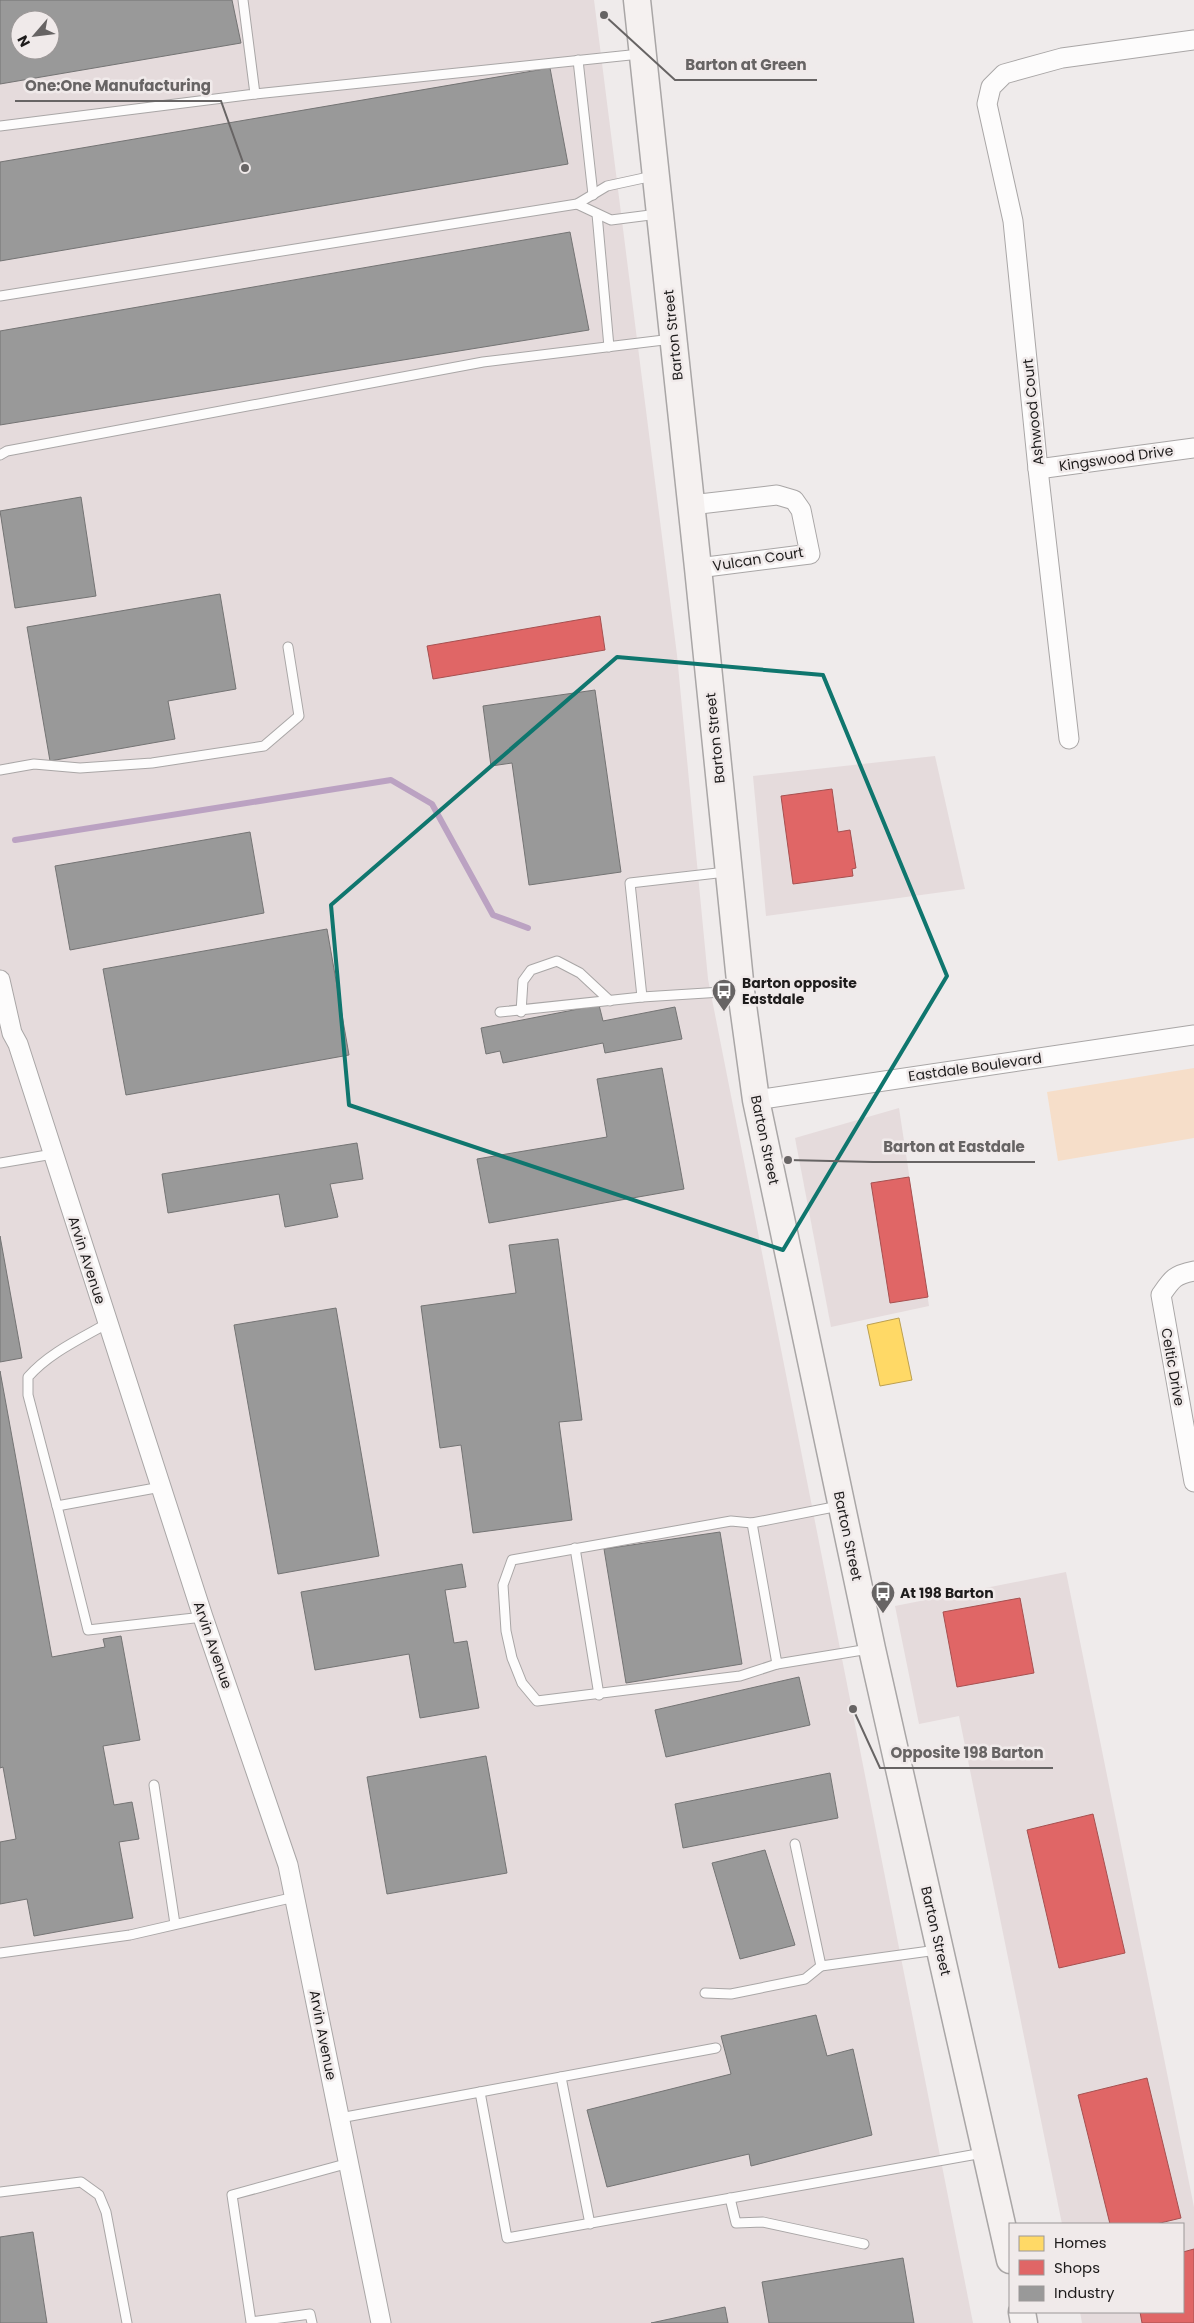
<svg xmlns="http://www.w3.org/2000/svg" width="1194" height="2323" font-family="Poppins,sans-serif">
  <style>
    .built { fill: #e5dbdc; fill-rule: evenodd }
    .green { fill: #f6dec9 }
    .homes { fill: #ffd966; stroke: #bca050 }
    .shops { fill: #e06666; stroke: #a65050 }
    .industry { fill: #999; stroke: #747474; fill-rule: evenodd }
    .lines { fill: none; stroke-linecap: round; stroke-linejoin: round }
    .stream { stroke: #bba2c2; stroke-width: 6 }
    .service-casing { stroke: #a9a6a6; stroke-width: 11 }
    .minor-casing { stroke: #a9a6a6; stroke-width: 21 }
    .secondary-casing { stroke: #a9a6a6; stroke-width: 29 }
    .service { stroke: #fdfcfc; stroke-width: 9 }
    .minor { stroke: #fdfcfc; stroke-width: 19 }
    .secondary { stroke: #f5f1f0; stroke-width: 26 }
    .marked { fill: none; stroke: #0f766e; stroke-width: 4; stroke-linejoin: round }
    .labels { text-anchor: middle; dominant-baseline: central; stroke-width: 5; stroke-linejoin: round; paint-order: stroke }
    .street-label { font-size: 14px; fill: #1e1c1c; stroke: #f0eaea }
    .poi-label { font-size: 14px; font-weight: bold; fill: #1e1c1c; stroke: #f0eaea; text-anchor: start }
    .leader { fill: none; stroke: #676464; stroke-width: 2 }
    .callout-dot { fill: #676464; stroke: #f0eaea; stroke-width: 2 }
    .callout-label { font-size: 15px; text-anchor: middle; font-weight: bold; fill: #676464; stroke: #f0eaea; stroke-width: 5; stroke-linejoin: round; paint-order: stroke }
  </style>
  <rect width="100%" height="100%" fill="#efebeb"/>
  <g class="built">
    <path d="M 0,0 L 594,0 L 677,655 L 708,979 L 973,2323 L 0,2323 ZM 20,20 L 50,20 L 50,50 L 20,50 Z"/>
    <polygon points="935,756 965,889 766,916 753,776"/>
    <polygon points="899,1108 929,1306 831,1327 795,1138"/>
    <polygon points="1066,1572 1194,2207 1194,2323 1082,2323 1080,2312 1183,2312 1183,2224 1062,2224 959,1716 919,1724 895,1606"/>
  </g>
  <polygon class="green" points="1194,1068 1194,1138 1058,1161 1047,1092"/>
  <polygon class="homes" points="899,1318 912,1380 880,1386 867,1325"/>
  <g class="shops">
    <polygon points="600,616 605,650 433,679 427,646"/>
    <polygon points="832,789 838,832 850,830 856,868 852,869 853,876 793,884 781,796"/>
    <polygon points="909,1177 928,1297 890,1303 871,1183"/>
    <polygon points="1020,1598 1034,1673 957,1687 943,1612"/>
    <polygon points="1093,1814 1125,1953 1059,1968 1027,1830"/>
    <polygon points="1147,2078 1181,2218 1156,2224 1110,2224 1078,2095"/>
    <polygon points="1194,2249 1194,2323 1142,2323 1140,2312 1183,2312 1183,2252"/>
  </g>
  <g class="industry">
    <path d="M 0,0 L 232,0 L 241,43 L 0,84 ZM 20,20 L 50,20 L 50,50 L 20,50 Z"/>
    <polygon points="550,68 568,164 0,261 0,162"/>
    <polygon points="570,232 589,330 0,425 0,331"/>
    <polygon points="81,497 96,596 15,608 0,511"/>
    <polygon points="220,594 236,689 168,701 175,739 50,761 27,627"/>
    <polygon points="595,690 621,872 529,885 512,763 491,766 483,706"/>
    <polygon points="250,832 264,913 70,950 55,866"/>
    <polygon points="327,929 349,1055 126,1095 103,969"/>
    <polygon points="599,1005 603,1021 675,1007 682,1039 605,1053 603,1043 503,1063 500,1051 486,1054 481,1028"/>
    <polygon points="662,1068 684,1189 489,1223 477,1159 607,1137 597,1079"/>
    <polygon points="357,1143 363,1179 330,1184 338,1217 285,1227 279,1194 168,1213 162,1174"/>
    <polygon points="0,1236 22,1358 0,1362"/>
    <polygon points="558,1239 582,1420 559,1422 572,1520 473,1533 461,1445 440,1448 421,1306 516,1293 509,1245"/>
    <polygon points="336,1308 379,1556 278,1574 234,1325"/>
    <polygon points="0,1371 52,1657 105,1647 103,1639 121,1636 140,1740 103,1746 114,1805 132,1802 139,1839 119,1842 133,1918 34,1936 27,1899 0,1904 0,1842 16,1839 3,1767 0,1768"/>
    <polygon points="720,1532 742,1664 626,1683 604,1549"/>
    <polygon points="462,1564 466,1587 445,1590 454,1643 467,1641 479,1708 420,1718 409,1654 315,1670 301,1592"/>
    <polygon points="799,1677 810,1725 666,1757 655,1710"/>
    <polygon points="486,1756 507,1873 387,1894 367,1777"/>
    <polygon points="830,1773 838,1818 683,1848 675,1804"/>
    <polygon points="765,1850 795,1945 740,1959 712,1863"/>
    <polygon points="816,2015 827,2056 853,2049 872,2135 751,2166 749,2154 607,2187 587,2110 731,2074 721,2036"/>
    <polygon points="33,2232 47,2323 0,2323 0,2237"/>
    <polygon points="903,2258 914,2323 769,2323 762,2282"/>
    <polygon points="725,2307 728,2323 651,2323"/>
  </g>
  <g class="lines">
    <polyline class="stream" points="15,840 391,780 432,804 493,915 528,928"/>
    <defs>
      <g id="service">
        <polyline points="578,60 593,195"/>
        <polyline points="255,94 640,54"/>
        <polyline points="0,126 255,94 243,0"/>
        <polyline points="577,204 611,220 658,214"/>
        <polyline points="597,214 609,347"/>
        <polyline points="0,296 577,204 607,186 653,176"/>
        <polyline points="0,455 7,451 483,362 672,339"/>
        <polyline points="0,770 34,764 80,768 152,763 264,746 299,716 288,647"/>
        <polyline points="642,997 630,883 726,872"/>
        <polyline points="500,1012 642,997 738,991"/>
        <polyline points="521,1012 523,981 531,970 557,961 580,973 610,1001"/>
        <polyline points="0,1163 53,1154"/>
        <polyline points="161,1487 57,1506 88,1630 203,1617"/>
        <path d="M 57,1506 L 28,1395 L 28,1377 C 49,1353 80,1339 108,1323"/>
        <polyline points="839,1506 752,1523 777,1664 869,1649"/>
        <polyline points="752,1523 731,1521 512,1560 503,1585 506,1631 512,1658 522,1683 537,1701 740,1676 777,1664"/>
        <polyline points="575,1548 599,1695"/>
        <polyline points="154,1785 175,1924"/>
        <polyline points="795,1844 821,1966 937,1950"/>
        <polyline points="0,1953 130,1935 295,1897"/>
        <polyline points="705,1993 731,1994 805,1979 821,1966"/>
        <polyline points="561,2077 590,2224"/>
        <polyline points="480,2092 716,2048"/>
        <polyline points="340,2118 480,2092 507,2238 983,2153"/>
        <polyline points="0,2192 81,2182 99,2195 106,2212 127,2323"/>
        <polyline points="730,2198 736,2223 763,2222 864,2244"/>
        <polyline points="312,2323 310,2314 251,2322 232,2195 349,2163"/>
      </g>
      <g id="minor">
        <polyline points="1038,469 1194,448"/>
        <polyline points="691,505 777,495 794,500 801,510 810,554 698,568"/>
        <polyline points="1069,739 1038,469 1013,221 987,104 991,87 1004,74 1062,58 1194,40"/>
        <polyline points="0,980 12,1033 18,1044 203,1617 288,1865 381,2323"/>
        <polyline points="756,1100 1194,1035"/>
        <path d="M 1194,1271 C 1174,1275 1172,1279 1161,1295 L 1194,1482"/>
      </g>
      <g id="secondary">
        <polyline points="637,0 698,568 741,991 756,1100 872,1649 1010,2260"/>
        <polyline points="1022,2312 1024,2323"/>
      </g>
    </defs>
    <use href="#service" class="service-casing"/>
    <use href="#minor" class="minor-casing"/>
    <use href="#secondary" class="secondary-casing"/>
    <use href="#service" class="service"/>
    <use href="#minor" class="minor"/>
    <use href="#secondary" class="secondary"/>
  </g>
  <path class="marked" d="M 617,657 L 823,675 L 947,976 L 783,1250 L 349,1105 L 331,905 Z"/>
  <defs>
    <symbol id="bus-pin" viewBox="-11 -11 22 30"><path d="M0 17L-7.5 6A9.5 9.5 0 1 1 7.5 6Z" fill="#676464" stroke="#f0eaea"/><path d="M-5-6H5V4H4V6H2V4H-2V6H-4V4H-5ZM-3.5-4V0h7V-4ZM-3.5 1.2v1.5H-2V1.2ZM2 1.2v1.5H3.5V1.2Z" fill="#fff"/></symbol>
  </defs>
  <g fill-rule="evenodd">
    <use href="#bus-pin" x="710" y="977" width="28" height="38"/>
    <use href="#bus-pin" x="869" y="1579" width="28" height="38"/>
  </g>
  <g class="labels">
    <g class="street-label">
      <text transform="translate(673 335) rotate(-96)">Barton Street</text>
      <text transform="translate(1033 412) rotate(-96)">Ashwood Court</text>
      <text transform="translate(1116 458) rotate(-8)">Kingswood Drive</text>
      <text transform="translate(758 559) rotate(-9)">Vulcan Court</text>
      <text transform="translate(715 738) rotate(-96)">Barton Street</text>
      <text transform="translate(975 1067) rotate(-8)">Eastdale Boulevard</text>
      <text transform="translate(765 1140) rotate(78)">Barton Street</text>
      <text transform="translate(87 1260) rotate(72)">Arvin Avenue</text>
      <text transform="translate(1173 1367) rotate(80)">Celtic Drive</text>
      <text transform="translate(848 1536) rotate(78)">Barton Street</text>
      <text transform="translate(213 1645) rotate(71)">Arvin Avenue</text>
      <text transform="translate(936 1931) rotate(77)">Barton Street</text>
      <text transform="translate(323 2035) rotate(79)">Arvin Avenue</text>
    </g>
    <g class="poi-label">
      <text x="742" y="983">Barton opposite<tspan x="742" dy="16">Eastdale</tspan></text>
      <text x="900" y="1593">At 198 Barton</text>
    </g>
  </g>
  <path class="leader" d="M604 15L675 80H817M245 168L221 101H15M788 1160L873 1162H1035M853 1709L880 1768H1053"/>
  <g class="callout-dot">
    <circle cx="604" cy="15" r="5"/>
    <circle cx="245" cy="168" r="5"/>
    <circle cx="788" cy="1160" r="5"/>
    <circle cx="853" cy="1709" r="5"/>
  </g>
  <g class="callout-label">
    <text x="746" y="70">Barton at Green</text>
    <text x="118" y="91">One:One Manufacturing</text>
    <text x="954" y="1152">Barton at Eastdale</text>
    <text x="967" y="1758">Opposite 198 Barton</text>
  </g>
  <rect x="1009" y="2223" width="175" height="90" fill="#f0eaea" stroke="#9c9898"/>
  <rect x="1019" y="2236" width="25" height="15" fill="#ffd966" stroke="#9c9898"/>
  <text x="1054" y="2248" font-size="15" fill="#1e1c1c">Homes</text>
  <rect x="1019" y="2260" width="25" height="15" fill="#e06666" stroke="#9c9898"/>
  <text x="1054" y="2273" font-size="15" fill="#1e1c1c">Shops</text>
  <rect x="1019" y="2286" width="25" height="15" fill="#999999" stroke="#9c9898"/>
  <text x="1054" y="2298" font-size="15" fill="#1e1c1c">Industry</text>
  <g transform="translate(35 35) rotate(242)"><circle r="24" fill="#f0eaea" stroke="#9c9898"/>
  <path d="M0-4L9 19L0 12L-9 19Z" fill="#676464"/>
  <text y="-8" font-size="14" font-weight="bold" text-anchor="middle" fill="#1e1c1c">N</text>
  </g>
</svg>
